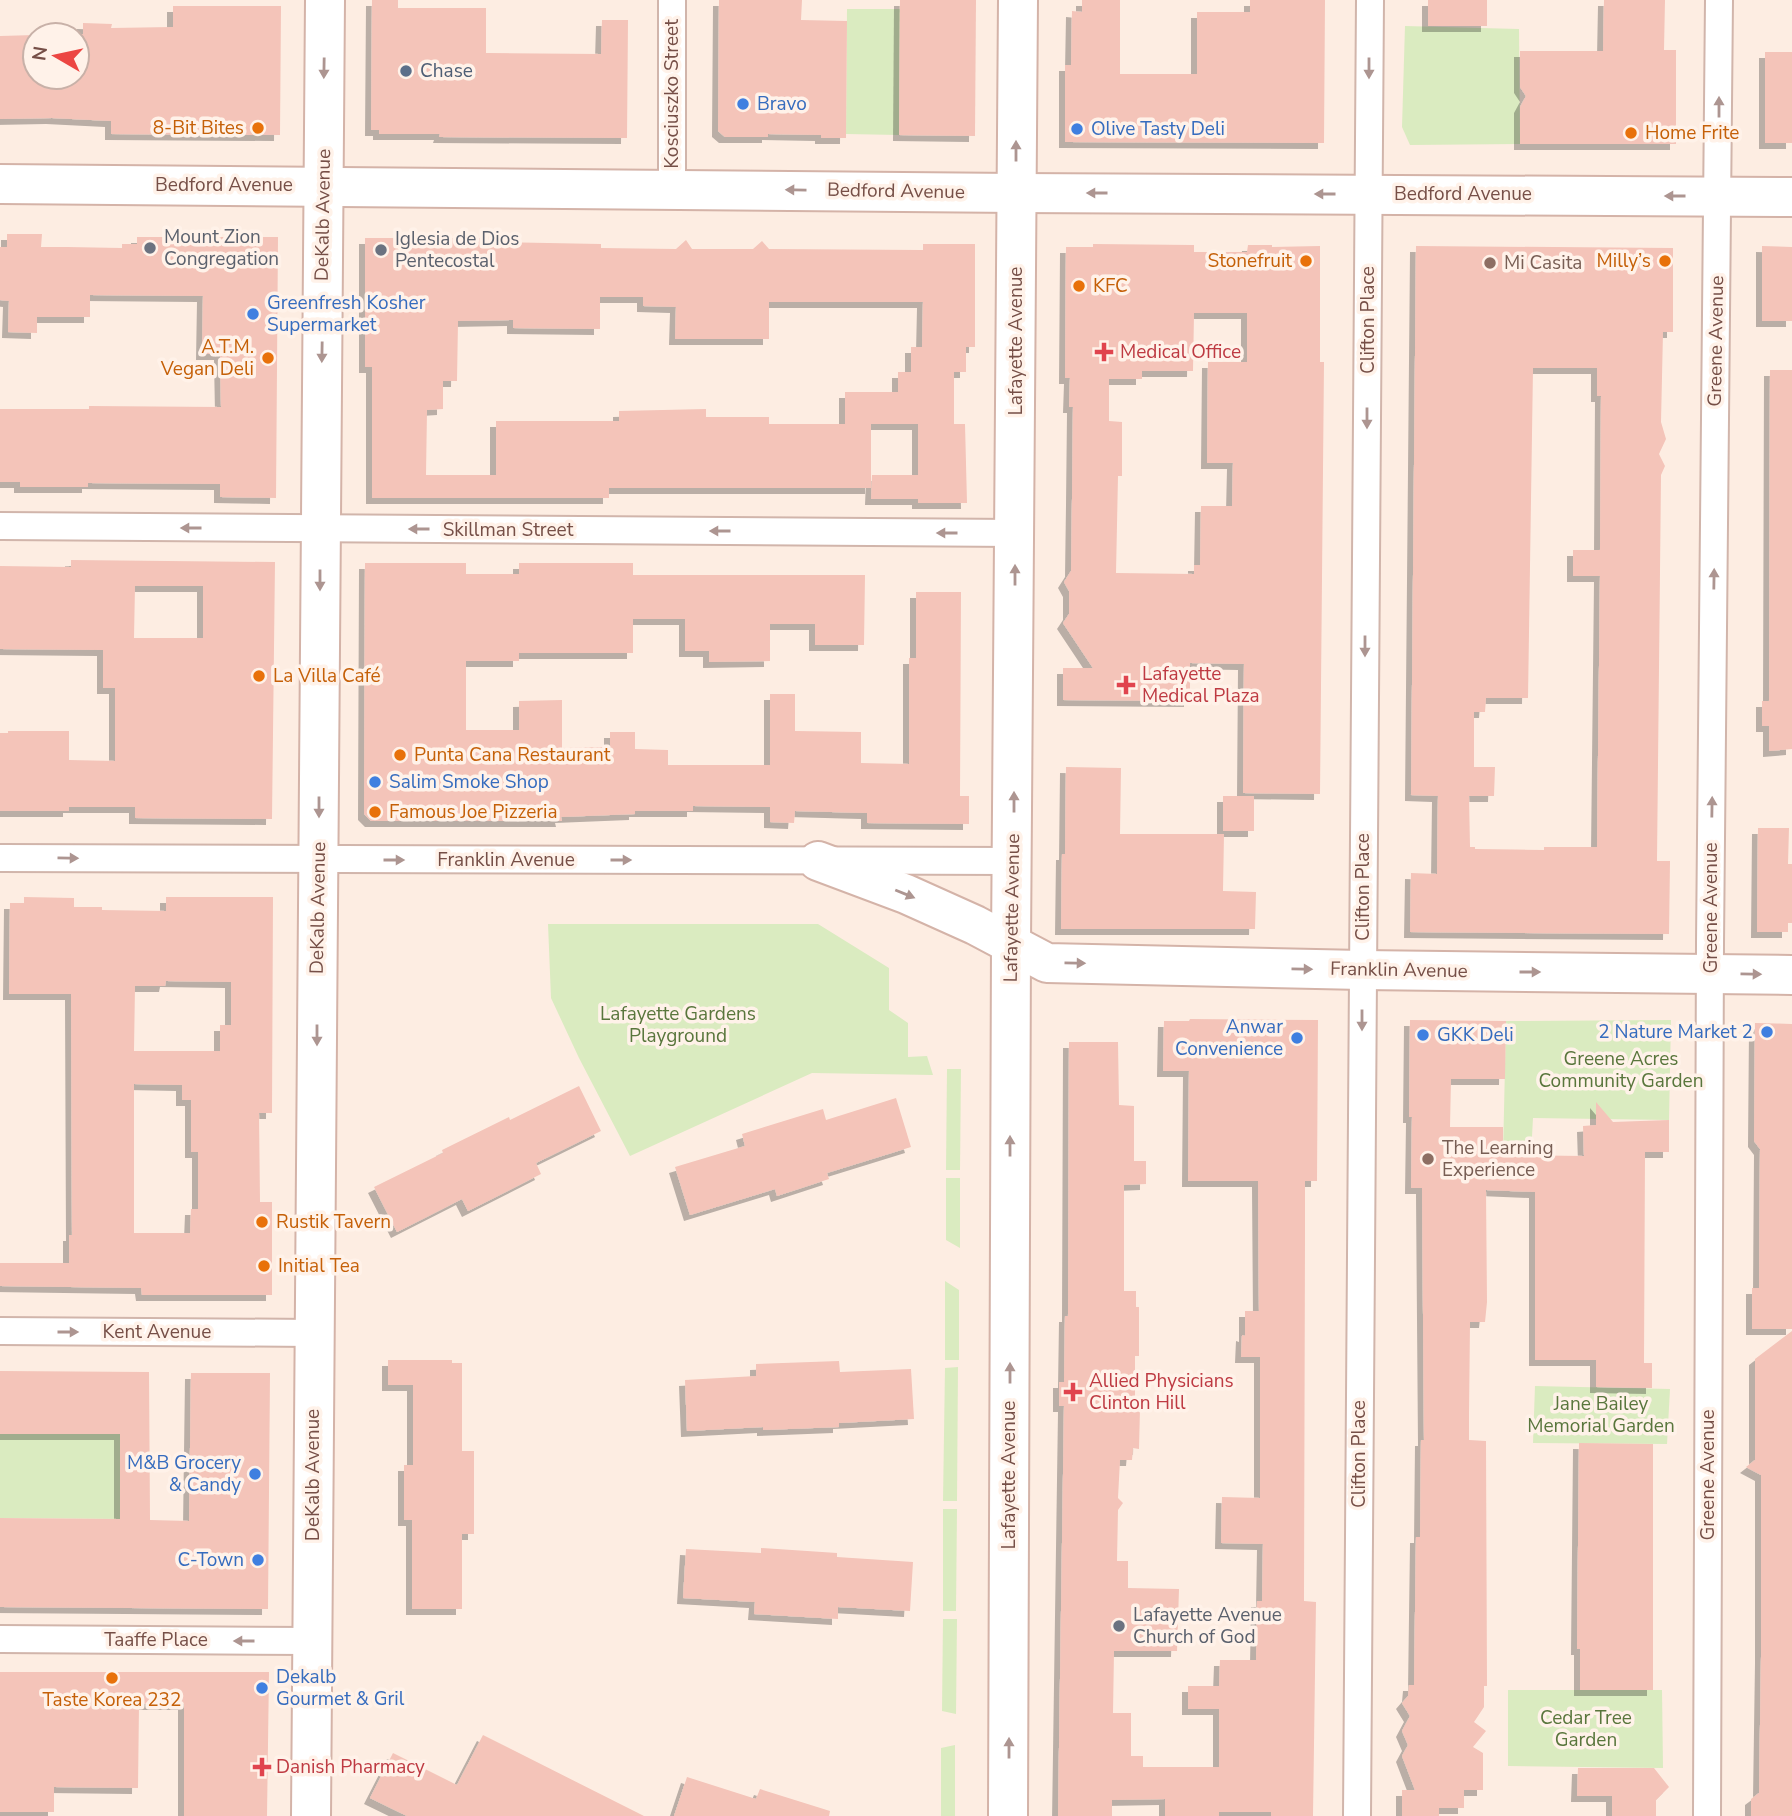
<svg xmlns="http://www.w3.org/2000/svg" width="1792" height="1816" font-family="'Nunito Sans',sans-serif">
  <style>
    .green { fill: #daebc0 }
    .building { fill: #f4c4b9; fill-rule: evenodd; filter: url(#shadow) }
    .lines { fill: none; stroke-linecap: round; stroke-linejoin: round }
    .street-casing { stroke: #d1b5ab; stroke-width: 30 }
    .secondary-casing { stroke: #d4b3a8; stroke-width: 42 }
    .street { stroke: #fff; stroke-width: 26 }
    .secondary { stroke: #fff; stroke-width: 38 }
    .oneway { fill: #ad9591 }
    .service-dot { fill: #5c6f8a; stroke: #fff2e9; stroke-width: 2.5 }
    .shop-dot { fill: #3f7fe0; stroke: #fff2e9; stroke-width: 2.5 }
    .food-dot { fill: #e8710a; stroke: #fff2e9; stroke-width: 2.5 }
    .worship-dot { fill: #6b7280; stroke: #fff2e9; stroke-width: 2.5 }
    .education-dot { fill: #8d6e63; stroke: #fff2e9; stroke-width: 2.5 }
    .health-dot { fill: #e0444e; stroke: #fff2e9; stroke-width: 2.5 }
    .labels { text-anchor: middle; dominant-baseline: central; stroke-width: 7; stroke-linejoin: round; paint-order: stroke }
    .service-label { font-size: 19px; fill: #4e5e75; stroke: #fff2e9; text-anchor: start }
    .street-label { font-size: 19px; fill: #764f47; stroke: #fff2e9 }
    .shop-label { font-size: 19px; fill: #366cbe; stroke: #fff2e9; text-anchor: start }
    .food-label { font-size: 19px; fill: #c56008; stroke: #fff2e9; text-anchor: start }
    .worship-label { font-size: 19px; fill: #5b616d; stroke: #fff2e9; text-anchor: start }
    .education-label { font-size: 19px; fill: #785e54; stroke: #fff2e9; text-anchor: start }
    .health-label { font-size: 19px; fill: #be3a42; stroke: #fff2e9; text-anchor: start }
    .park-label { font-size: 19px; fill: #59763c; stroke: #fff2e9 }
  </style>
  <defs>
    <filter id="shadow"><feDropShadow dx="-6" dy="6" stdDeviation="0" flood-color="#0004"/></filter>
  </defs>
  <rect width="100%" height="100%" fill="#fdede2"/>
  <g class="green">
    <polygon points="847,9 900,9 899,135 846,134"/>
    <polygon points="1405,26 1519,29 1520,144 1410,145 1402,127"/>
    <polygon points="548,924 818,924 889,968 889,1010 908,1023 908,1057 927,1056 933,1075 812,1073 630,1156 579,1058 551,998"/>
    <polygon points="1671,1020 1669,1120 1533,1118 1531,1155 1503,1155 1506,1021"/>
    <polygon points="947,1069 961,1069 960,1170 946,1170"/>
    <polygon points="946,1178 960,1178 960,1248 946,1240"/>
    <polygon points="945,1281 959,1290 959,1360 945,1360"/>
    <polygon points="958,1367 957,1501 943,1501 945,1368"/>
    <polygon points="1535,1386 1670,1389 1667,1444 1533,1443"/>
    <polygon points="0,1434 120,1434 120,1519 0,1518"/>
    <polygon points="943,1509 957,1509 956,1611 943,1611"/>
    <polygon points="943,1619 957,1619 956,1714 942,1711"/>
    <polygon points="1508,1690 1662,1690 1663,1768 1508,1766"/>
    <polygon points="955,1745 955,1816 941,1816 941,1748"/>
  </g>
  <g class="building">
    <polygon points="372,0 398,0 398,8 486,8 486,53 601,54 602,20 628,20 627,138 439,137 440,134 379,134 379,130 371,130"/>
    <polygon points="719,0 802,0 801,20 847,21 846,138 821,138 821,135 768,134 768,137 725,137 718,131"/>
    <polygon points="900,0 976,0 975,136 899,135"/>
    <polygon points="1082,0 1120,0 1120,74 1197,74 1197,12 1250,12 1250,0 1325,0 1324,143 1065,142 1065,65 1071,65 1072,11 1082,12"/>
    <rect x="1428" y="0" width="59" height="26"/>
    <polygon points="1604,0 1665,0 1664,50 1676,50 1676,144 1520,144 1520,107 1526,96 1520,87 1520,51 1603,51"/>
    <polygon points="173,6 281,6 280,135 111,134 111,121 52,118 0,119 0,36 35,35 35,77 77,77 77,35 43,35 83,34 83,23 112,24 111,28 173,27"/>
    <rect x="1765" y="52" width="27" height="91"/>
    <polygon points="7,234 42,234 41,247 67,247 122,248 122,244 137,244 137,237 278,237 276,498 220,497 220,484 88,483 88,487 20,487 20,482 0,482 0,409 89,409 89,406 221,407 220,354 202,354 203,296 90,295 90,317 37,317 37,333 8,332 9,301 0,300 0,247 7,247"/>
    <path d="M 365,238 L 481,238 L 481,241 L 499,242 L 601,244 L 601,248 L 676,249 L 686,240 L 692,249 L 753,249 L 762,241 L 769,249 L 923,250 L 923,244 L 975,244 L 975,347 L 966,347 L 966,372 L 954,372 L 954,424 L 965,424 L 967,503 L 918,503 L 918,499 L 871,499 L 872,475 L 918,475 L 918,424 L 871,424 L 871,488 L 609,488 L 609,498 L 372,498 L 372,367 L 365,367 ZM 600,297 L 643,297 L 643,306 L 676,307 L 675,339 L 769,339 L 769,302 L 923,302 L 922,347 L 911,347 L 911,372 L 898,372 L 898,392 L 845,392 L 845,424 L 769,424 L 769,417 L 706,417 L 706,409 L 619,411 L 619,421 L 496,421 L 496,475 L 426,475 L 427,410 L 443,409 L 443,381 L 457,381 L 458,321 L 513,320 L 513,328 L 600,329 Z"/>
    <path d="M 1093,244 L 1194,245 L 1194,252 L 1247,252 L 1248,245 L 1272,245 L 1272,247 L 1320,246 L 1320,362 L 1324,362 L 1320,794 L 1243,793 L 1244,664 L 1190,663 L 1190,701 L 1063,700 L 1063,668 L 1093,668 L 1063,623 L 1069,614 L 1069,591 L 1064,582 L 1071,571 L 1072,499 L 1073,407 L 1069,407 L 1070,378 L 1065,378 L 1066,247 L 1093,247 ZM 1194,313 L 1247,313 L 1247,362 L 1208,362 L 1207,463 L 1233,463 L 1232,506 L 1201,506 L 1200,565 L 1194,565 L 1194,574 L 1116,573 L 1118,476 L 1122,476 L 1122,422 L 1109,421 L 1109,379 L 1142,379 L 1142,371 L 1193,371 Z"/>
    <path d="M 1416,246 L 1673,248 L 1673,332 L 1663,332 L 1661,422 L 1666,439 L 1659,454 L 1665,466 L 1661,475 L 1657,861 L 1670,861 L 1669,934 L 1410,932 L 1411,873 L 1437,874 L 1438,796 L 1411,795 ZM 1533,368 L 1597,368 L 1597,396 L 1601,396 L 1600,550 L 1573,550 L 1573,576 L 1600,576 L 1597,847 L 1544,847 L 1544,850 L 1475,849 L 1475,847 L 1470,847 L 1469,796 L 1494,796 L 1495,767 L 1474,767 L 1474,712 L 1485,712 L 1486,698 L 1528,698 Z"/>
    <polygon points="1762,246 1792,247 1792,321 1762,321"/>
    <polygon points="1770,370 1792,370 1792,749 1769,751 1769,726 1762,726 1762,701 1769,701"/>
    <path d="M 71,560 L 275,562 L 272,819 L 135,818 L 135,807 L 69,807 L 69,811 L 0,811 L 0,733 L 8,733 L 8,731 L 69,731 L 69,760 L 115,761 L 115,688 L 103,688 L 103,650 L 0,649 L 0,566 L 71,567 ZM 135,586 L 203,586 L 203,638 L 134,638 Z"/>
    <polygon points="365,563 466,563 466,574 519,574 519,563 633,563 633,575 865,575 864,645 815,645 815,624 770,624 770,661 709,662 709,651 685,651 685,619 633,619 633,653 519,653 519,661 466,661 466,730 519,730 519,701 562,700 562,748 610,747 610,732 635,732 635,749 668,750 668,765 770,765 770,694 795,694 795,731 861,732 861,763 909,764 909,658 916,658 916,592 961,592 960,796 969,796 969,824 867,823 867,813 795,811 794,823 770,822 770,807 693,806 693,811 635,811 635,814 561,817 562,821 371,821 364,814"/>
    <polygon points="1066,767 1121,768 1120,834 1224,834 1223,891 1256,892 1255,929 1061,929 1062,854 1065,854"/>
    <rect x="1223" y="796" width="31" height="35"/>
    <polygon points="1758,828 1789,828 1788,864 1792,864 1792,923 1788,923 1788,932 1757,932"/>
    <path d="M 24,897 L 74,898 L 74,907 L 102,907 L 102,910 L 166,911 L 166,897 L 273,897 L 272,1113 L 259,1113 L 260,1202 L 272,1202 L 272,1295 L 142,1295 L 141,1288 L 0,1286 L 0,1263 L 69,1263 L 69,1235 L 72,1235 L 71,994 L 9,994 L 10,903 L 24,903 ZM 166,981 L 231,982 L 231,1025 L 220,1025 L 220,1051 L 134,1051 L 135,986 L 165,986 ZM 134,1084 L 182,1085 L 182,1100 L 191,1100 L 191,1152 L 198,1152 L 198,1209 L 191,1209 L 190,1233 L 134,1233 Z"/>
    <polygon points="1190,1019 1318,1020 1317,1181 1305,1181 1305,1233 1304,1601 1316,1602 1313,1816 1271,1816 1271,1812 1219,1812 1219,1816 1165,1816 1165,1799 1112,1800 1112,1816 1058,1816 1064,1406 1059,1406 1059,1382 1064,1382 1065,1316 1068,1316 1069,1042 1118,1042 1119,1105 1134,1106 1134,1161 1146,1161 1146,1184 1124,1185 1124,1291 1136,1291 1136,1307 1139,1307 1139,1356 1135,1356 1135,1408 1140,1408 1139,1449 1133,1448 1132,1460 1120,1460 1118,1498 1123,1503 1118,1510 1117,1561 1128,1561 1128,1588 1179,1589 1177,1651 1114,1651 1113,1713 1131,1713 1131,1756 1143,1756 1143,1767 1219,1767 1219,1709 1188,1709 1188,1686 1219,1686 1220,1660 1256,1660 1257,1601 1262,1601 1263,1544 1221,1543 1222,1497 1260,1498 1260,1357 1241,1357 1242,1335 1245,1336 1245,1311 1259,1311 1258,1181 1188,1181 1189,1071 1163,1071 1164,1021 1189,1021"/>
    <polygon points="1410,1020 1506,1021 1505,1079 1451,1079 1450,1127 1503,1127 1503,1155 1584,1156 1583,1126 1596,1125 1596,1102 1613,1122 1669,1120 1669,1152 1645,1152 1644,1363 1652,1363 1652,1388 1596,1387 1596,1360 1535,1360 1535,1192 1486,1190 1487,1302 1485,1322 1470,1322 1469,1415 1469,1440 1486,1441 1487,1686 1484,1686 1484,1707 1474,1722 1486,1731 1473,1747 1483,1753 1483,1790 1464,1790 1464,1808 1439,1808 1439,1816 1402,1816 1402,1790 1415,1790 1402,1756 1408,1745 1402,1731 1410,1716 1402,1703 1408,1696 1409,1685 1414,1685 1416,1537 1420,1537 1421,1440 1424,1440 1422,1188 1411,1188 1412,1117 1409,1117"/>
    <polygon points="1755,1023 1792,1024 1792,1329 1752,1329 1752,1288 1759,1288 1760,1149 1754,1141"/>
    <polygon points="579,1086 601,1131 536,1163 541,1174 468,1211 462,1199 397,1232 374,1187 443,1153 442,1150 509,1117 510,1120"/>
    <polygon points="896,1098 911,1147 827,1173 829,1179 777,1196 775,1189 690,1215 675,1167 745,1146 742,1134 823,1109 826,1120"/>
    <polygon points="1792,1331 1792,1816 1751,1816 1751,1799 1759,1793 1761,1657 1761,1475 1746,1467 1755,1460 1755,1359"/>
    <polygon points="388,1360 452,1360 452,1363 462,1363 462,1451 474,1451 474,1534 462,1534 462,1609 412,1609 412,1520 404,1520 404,1465 413,1465 413,1385 388,1385"/>
    <polygon points="839,1361 840,1372 911,1369 914,1419 839,1423 839,1427 763,1430 763,1427 687,1431 685,1380 756,1376 756,1364"/>
    <polygon points="0,1371 149,1372 150,1520 189,1521 191,1373 270,1373 268,1609 0,1607 0,1518 120,1519 120,1434 0,1434"/>
    <polygon points="1579,1443 1653,1444 1653,1690 1580,1690 1580,1649 1577,1649"/>
    <polygon points="761,1548 837,1553 837,1557 913,1562 910,1611 838,1607 838,1619 754,1614 755,1602 683,1598 686,1549 761,1553"/>
    <polygon points="0,1672 269,1672 267,1816 184,1816 184,1704 139,1704 138,1788 54,1787 54,1812 0,1812"/>
    <polygon points="483,1735 644,1816 407,1816 370,1798 393,1753 457,1785"/>
    <polygon points="1578,1768 1654,1768 1669,1787 1656,1800 1656,1816 1612,1816 1612,1796 1577,1796"/>
    <polygon points="687,1777 756,1799 760,1789 830,1811 829,1816 674,1816"/>
  </g>
  <g class="lines">
    <defs>
      <g id="street">
        <polyline points="672,0 672,189"/>
        <polyline points="0,526 1016,533"/>
        <polyline points="0,858 1013,861"/>
        <polyline points="0,1331 314,1333"/>
        <polyline points="0,1639 312,1641"/>
        <polyline points="1357,1816 1370,0"/>
        <polyline points="1707,1816 1710,943 1719,0"/>
      </g>
      <g id="secondary">
        <polyline points="0,184 1016,193 1792,197"/>
        <polyline points="818,861 906,894 975,925 1047,963 1362,970 1792,975"/>
        <polyline points="311,1816 325,0"/>
        <polyline points="1008,1816 1011,944 1018,0"/>
      </g>
    </defs>
    <use href="#street" class="street-casing"/>
    <use href="#secondary" class="secondary-casing"/>
    <use href="#street" class="street"/>
    <use href="#secondary" class="secondary"/>
  </g>
  <defs><path id="oneway-solid" d="M-6-.8H1V-3.2L6.5 0L1 3.2V.8H-6Z" transform="scale(1.75)"/></defs>
  <g class="oneway">
    <use href="#oneway-solid" transform="translate(324 68) rotate(91)"/>
    <use href="#oneway-solid" transform="translate(1369 68) rotate(90)"/>
    <use href="#oneway-solid" transform="translate(1719 107) rotate(-90)"/>
    <use href="#oneway-solid" transform="translate(1016 151) rotate(-90)"/>
    <use href="#oneway-solid" transform="translate(796 190) rotate(-179)"/>
    <use href="#oneway-solid" transform="translate(1097 193) rotate(-180)"/>
    <use href="#oneway-solid" transform="translate(1325 194) rotate(-180)"/>
    <use href="#oneway-solid" transform="translate(1675 196) rotate(-180)"/>
    <use href="#oneway-solid" transform="translate(322 352) rotate(91)"/>
    <use href="#oneway-solid" transform="translate(1367 418) rotate(90)"/>
    <use href="#oneway-solid" transform="translate(191 528) rotate(-180)"/>
    <use href="#oneway-solid" transform="translate(419 529) rotate(-180)"/>
    <use href="#oneway-solid" transform="translate(720 531) rotate(-180)"/>
    <use href="#oneway-solid" transform="translate(947 533) rotate(-180)"/>
    <use href="#oneway-solid" transform="translate(1015 575) rotate(-90)"/>
    <use href="#oneway-solid" transform="translate(1714 579) rotate(-89)"/>
    <use href="#oneway-solid" transform="translate(320 580) rotate(90)"/>
    <use href="#oneway-solid" transform="translate(1365 646) rotate(90)"/>
    <use href="#oneway-solid" transform="translate(1014 802) rotate(-90)"/>
    <use href="#oneway-solid" transform="translate(319 807) rotate(90)"/>
    <use href="#oneway-solid" transform="translate(1712 807) rotate(-89)"/>
    <use href="#oneway-solid" transform="translate(68 858) rotate(1)"/>
    <use href="#oneway-solid" transform="translate(394 860)"/>
    <use href="#oneway-solid" transform="translate(621 860)"/>
    <use href="#oneway-solid" transform="translate(905 894) rotate(22)"/>
    <use href="#oneway-solid" transform="translate(1075 963) rotate(1)"/>
    <use href="#oneway-solid" transform="translate(1302 969) rotate(1)"/>
    <use href="#oneway-solid" transform="translate(1530 972)"/>
    <use href="#oneway-solid" transform="translate(1751 974) rotate(1)"/>
    <use href="#oneway-solid" transform="translate(1362 1020) rotate(90)"/>
    <use href="#oneway-solid" transform="translate(317 1035) rotate(90)"/>
    <use href="#oneway-solid" transform="translate(1010 1146) rotate(-90)"/>
    <use href="#oneway-solid" transform="translate(68 1332)"/>
    <use href="#oneway-solid" transform="translate(1010 1373) rotate(-90)"/>
    <use href="#oneway-solid" transform="translate(244 1641) rotate(-180)"/>
    <use href="#oneway-solid" transform="translate(1009 1748) rotate(-90)"/>
  </g>
  <circle class="service-dot" cx="406" cy="71" r="7"/>
  <g class="shop-dot">
    <circle cx="743" cy="104" r="7"/>
    <circle cx="1077" cy="129" r="7"/>
    <circle cx="253" cy="314" r="7"/>
    <circle cx="375" cy="782" r="7"/>
    <circle cx="1767" cy="1032" r="7"/>
    <circle cx="1423" cy="1035" r="7"/>
    <circle cx="1297" cy="1038" r="7"/>
    <circle cx="255" cy="1474" r="7"/>
    <circle cx="258" cy="1560" r="7"/>
    <circle cx="262" cy="1688" r="7"/>
  </g>
  <g class="food-dot">
    <circle cx="258" cy="128" r="7"/>
    <circle cx="1631" cy="133" r="7"/>
    <circle cx="1306" cy="261" r="7"/>
    <circle cx="1665" cy="261" r="7"/>
    <circle cx="1079" cy="286" r="7"/>
    <circle cx="268" cy="358" r="7"/>
    <circle cx="259" cy="676" r="7"/>
    <circle cx="400" cy="755" r="7"/>
    <circle cx="375" cy="812" r="7"/>
    <circle cx="262" cy="1222" r="7"/>
    <circle cx="264" cy="1266" r="7"/>
    <circle cx="112" cy="1678" r="7"/>
  </g>
  <g class="worship-dot">
    <circle cx="150" cy="248" r="7"/>
    <circle cx="381" cy="250" r="7"/>
    <circle cx="1119" cy="1626" r="7"/>
  </g>
  <g class="education-dot">
    <circle cx="1490" cy="263" r="7"/>
    <circle cx="1428" cy="1159" r="7"/>
  </g>
  <g class="health-dot">
    <path d="M1100.5 341.5h7v7h7v7h-7v7h-7v-7h-7v-7h7z"/>
    <path d="M1122.5 674.5h7v7h7v7h-7v7h-7v-7h-7v-7h7z"/>
    <path d="M1069.5 1381.5h7v7h7v7h-7v7h-7v-7h-7v-7h7z"/>
    <path d="M258.5 1756.5h7v7h7v7h-7v7h-7v-7h-7v-7h7z"/>
  </g>
  <g class="labels">
    <g class="service-label">
      <text x="420" y="71">Chase</text>
    </g>
    <g class="street-label">
      <text transform="translate(672 94) rotate(-90)">Kosciuszko Street</text>
      <text x="224" y="185">Bedford Avenue</text>
      <text transform="translate(896 191) rotate(1)">Bedford Avenue</text>
      <text x="1463" y="194">Bedford Avenue</text>
      <text transform="translate(323 215) rotate(-89)">DeKalb Avenue</text>
      <text transform="translate(1368 320) rotate(-90)">Clifton Place</text>
      <text transform="translate(1016 341) rotate(-90)">Lafayette Avenue</text>
      <text transform="translate(1716 341) rotate(-89)">Greene Avenue</text>
      <text x="508" y="530">Skillman Street</text>
      <text x="506" y="860">Franklin Avenue</text>
      <text transform="translate(1363 887) rotate(-90)">Clifton Place</text>
      <text transform="translate(318 908) rotate(-89)">DeKalb Avenue</text>
      <text transform="translate(1012 908) rotate(-89)">Lafayette Avenue</text>
      <text transform="translate(1711 908) rotate(-90)">Greene Avenue</text>
      <text transform="translate(1399 970) rotate(1)">Franklin Avenue</text>
      <text x="157" y="1332">Kent Avenue</text>
      <text transform="translate(1359 1454) rotate(-90)">Clifton Place</text>
      <text transform="translate(313 1475) rotate(-90)">DeKalb Avenue</text>
      <text transform="translate(1009 1475) rotate(-90)">Lafayette Avenue</text>
      <text transform="translate(1708 1475) rotate(-90)">Greene Avenue</text>
      <text x="156" y="1640">Taaffe Place</text>
    </g>
    <g class="shop-label">
      <text x="757" y="104">Bravo</text>
      <text x="1091" y="129">Olive Tasty Deli</text>
      <text x="267" y="303">Greenfresh Kosher<tspan x="267" dy="22">Supermarket</tspan></text>
      <text x="389" y="782">Salim Smoke Shop</text>
      <text x="1283" y="1027" text-anchor="end">Anwar<tspan x="1283" dy="22">Convenience</tspan></text>
      <text x="1753" y="1032" text-anchor="end">2 Nature Market 2</text>
      <text x="1437" y="1035">GKK Deli</text>
      <text x="241" y="1463" text-anchor="end">M&amp;B Grocery<tspan x="241" dy="22">&amp; Candy</tspan></text>
      <text x="244" y="1560" text-anchor="end">C-Town</text>
      <text x="276" y="1677">Dekalb<tspan x="276" dy="22">Gourmet &amp; Gril</tspan></text>
    </g>
    <g class="food-label">
      <text x="244" y="128" text-anchor="end">8-Bit Bites</text>
      <text x="1645" y="133">Home Frite</text>
      <text x="1292" y="261" text-anchor="end">Stonefruit</text>
      <text x="1651" y="261" text-anchor="end">Milly’s</text>
      <text x="1093" y="286">KFC</text>
      <text x="254" y="347" text-anchor="end">A.T.M.<tspan x="254" dy="22">Vegan Deli</tspan></text>
      <text x="273" y="676">La Villa Café</text>
      <text x="414" y="755">Punta Cana Restaurant</text>
      <text x="389" y="812">Famous Joe Pizzeria</text>
      <text x="276" y="1222">Rustik Tavern</text>
      <text x="278" y="1266">Initial Tea</text>
      <text x="112" y="1700" text-anchor="middle">Taste Korea 232</text>
    </g>
    <g class="worship-label">
      <text x="164" y="237">Mount Zion<tspan x="164" dy="22">Congregation</tspan></text>
      <text x="395" y="239">Iglesia de Dios<tspan x="395" dy="22">Pentecostal</tspan></text>
      <text x="1133" y="1615">Lafayette Avenue<tspan x="1133" dy="22">Church of God</tspan></text>
    </g>
    <g class="education-label">
      <text x="1504" y="263">Mi Casita</text>
      <text x="1442" y="1148">The Learning<tspan x="1442" dy="22">Experience</tspan></text>
    </g>
    <g class="health-label">
      <text x="1120" y="352">Medical Office</text>
      <text x="1142" y="674">Lafayette<tspan x="1142" dy="22">Medical Plaza</tspan></text>
      <text x="1089" y="1381">Allied Physicians<tspan x="1089" dy="22">Clinton Hill</tspan></text>
      <text x="276" y="1767">Danish Pharmacy</text>
    </g>
    <g class="park-label">
      <text x="678" y="1014">Lafayette Gardens<tspan x="678" dy="22">Playground</tspan></text>
      <text x="1621" y="1059">Greene Acres<tspan x="1621" dy="22">Community Garden</tspan></text>
      <text x="1601" y="1404">Jane Bailey<tspan x="1601" dy="22">Memorial Garden</tspan></text>
      <text x="1586" y="1718">Cedar Tree<tspan x="1586" dy="22">Garden</tspan></text>
    </g>
  </g>
  <g transform="translate(56 56) rotate(279)"><circle r="33" fill="#fff2e9" stroke="#c8b1a8" stroke-width="2"/>
  <path d="M0-5L12 26L0 18L-12 26Z" fill="#ec4642"/>
  <text y="-10" font-size="19" font-weight="bold" text-anchor="middle" fill="#764f47">N</text>
  </g>
</svg>
